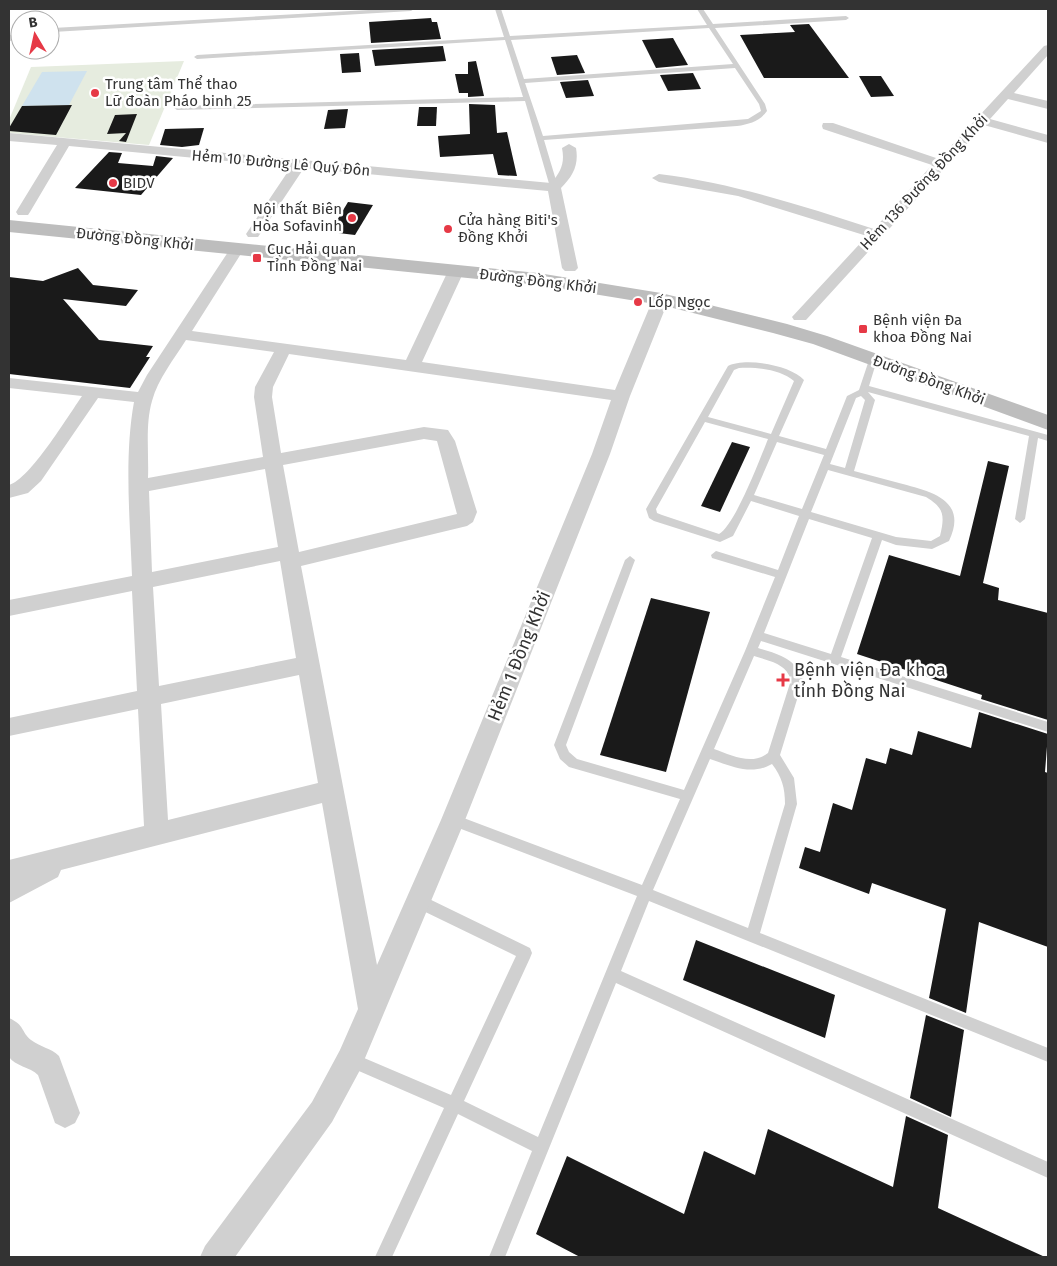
<svg xmlns="http://www.w3.org/2000/svg" width="1057" height="1266" font-family="'Fira Sans',sans-serif">
  <style>
    .green { fill: #e6ecdf }
    .water { fill: #cfe2ee }
    .building { fill: #1a1a1a }
    .lines { fill: none; stroke-linecap: round; stroke-linejoin: round }
    .lane { fill: #d0d0d0; fill-rule: evenodd }
    .street { fill: #d0d0d0; fill-rule: evenodd }
    .secondary { fill: #bdbdbd; fill-rule: evenodd }
    .poi-dot { fill: #e63946; stroke: #fff; stroke-width: 2 }
    .labels { text-anchor: middle; dominant-baseline: central; stroke-width: 5; stroke-linejoin: round; paint-order: stroke }
    .far-poi-label { font-size: 15px; fill: #333; stroke: #fff; text-anchor: start }
    .far-street-label { font-size: 15px; fill: #333; stroke: #fff }
    .street-label { font-size: 18px; fill: #333; stroke: #fff }
    .poi-label { font-size: 18px; fill: #333; stroke: #fff; text-anchor: start }
  </style>
  <rect width="100%" height="100%" fill="#fff"/>
  <polygon class="green" points="184,61 149,145 9,133 9,120 31,67"/>
  <polygon class="water" points="87,71 69,105 22,106 42,72"/>
  <g class="building">
    <polygon points="431,18 432,22 437,22 441,39 371,43 369,22"/>
    <polygon points="809,24 849,78 764,78 740,35 795,32 790,25"/>
    <polygon points="673,38 688,65 656,68 642,40"/>
    <polygon points="443,46 446,61 375,66 372,50"/>
    <polygon points="359,53 361,72 342,73 340,54"/>
    <polygon points="577,55 585,73 557,75 551,57"/>
    <polygon points="476,61 484,96 468,97 468,93 459,93 455,74 468,74 468,62"/>
    <polygon points="693,73 701,89 668,91 660,75"/>
    <polygon points="859,76 881,76 894,96 871,97"/>
    <polygon points="588,80 594,96 566,98 560,82"/>
    <polygon points="469,104 495,105 497,133 507,132 517,176 498,175 493,154 440,157 438,136 470,134"/>
    <polygon points="72,105 56,135 9,131 9,128 22,106"/>
    <polygon points="419,107 437,107 436,126 417,126"/>
    <polygon points="348,109 345,128 324,129 328,110"/>
    <polygon points="137,114 126,142 119,141 126,133 107,134 115,115"/>
    <polygon points="204,128 199,145 182,147 160,145 165,129"/>
    <polygon points="109,152 122,153 118,163 153,166 156,156 173,158 141,195 75,188"/>
    <polygon points="348,202 373,205 355,235 330,232"/>
    <polygon points="78,268 93,285 138,290 126,306 63,299 99,340 153,346 146,357 150,357 130,388 9,374 9,277 43,281"/>
    <polygon points="732,442 750,447 720,512 701,506"/>
    <polygon points="988,461 1009,466 983,583 999,588 998,600 1048,613 1048,720 981,699 982,695 857,654 889,555 960,576"/>
    <polygon points="651,598 710,612 666,772 600,755"/>
    <polygon points="979,712 1048,734 1045,772 1048,773 1048,947 979,922 966,1013 929,998 946,909 872,883 869,894 799,868 805,847 820,852 833,803 852,810 866,758 886,764 890,748 912,755 918,731 971,748"/>
    <polygon points="696,940 835,995 825,1038 683,980"/>
    <polygon points="926,1015 964,1030 951,1117 910,1098"/>
    <polygon points="906,1116 948,1135 938,1208 1045,1257 580,1257 536,1234 567,1156 684,1214 704,1151 755,1175 768,1129 893,1187"/>
  </g>
  <g class="lines">
    <g class="lane">
      <polygon points="386,9 414,9 411,11 53,32 50,30 53,28"/>
      <path d="M 495,9 L 501,9 L 510,36 L 707,25 L 697,9 L 703,9 L 713,24 L 846,16 L 849,18 L 846,20 L 715,28 L 765,104 L 767,111 C 760,121 750,124 737,126 L 544,140 L 558,187 L 554,189 L 550,187 L 525,101 L 177,110 L 174,108 L 177,106 L 523,97 L 505,40 L 197,59 L 194,57 L 197,55 L 504,37 ZM 709,28 L 733,64 L 524,79 L 511,40 ZM 735,68 L 759,104 L 761,111 L 748,119 L 543,136 L 525,83 Z"/>
      <path d="M 873,357 L 877,360 L 869,386 L 1048,435 L 1048,441 L 1038,438 L 1025,519 L 1020,523 L 1015,519 L 1029,436 L 868,392 L 875,400 L 854,471 C 869,475 884,479 899,483 C 929,491 969,499 949,541 L 932,549 L 896,545 L 882,540 L 841,657 L 1048,722 L 1048,732 L 761,641 L 758,648 C 778,654 796,658 803,680 L 780,755 L 794,778 L 797,804 L 760,933 L 1048,1048 L 1048,1062 L 649,901 L 621,971 L 1048,1162 L 1048,1178 L 616,983 L 505,1257 L 489,1257 L 532,1151 L 458,1114 L 392,1257 L 375,1257 L 444,1108 L 345,1065 L 342,1060 L 345,1055 L 350,1052 L 451,1095 L 516,956 L 413,906 L 411,901 L 413,896 L 418,895 L 423,896 L 530,948 L 532,953 L 530,958 L 464,1101 L 538,1137 L 637,896 L 448,824 L 447,820 L 448,816 L 453,814 L 642,885 L 680,799 L 569,767 L 560,759 L 554,745 L 625,560 L 630,556 L 635,560 L 566,745 L 569,752 L 577,759 L 684,790 L 745,651 L 775,577 L 712,558 L 711,555 L 716,551 L 778,570 L 799,516 L 751,501 L 733,536 L 720,542 L 654,521 L 649,518 L 646,509 L 728,366 C 745,357 791,365 804,380 L 779,436 L 826,449 L 847,396 L 859,390 L 869,360 ZM 739,368 C 756,367 780,369 794,381 L 771,434 L 708,417 L 734,370 ZM 861,396 L 865,400 L 845,468 L 830,464 L 856,398 ZM 705,422 L 768,439 C 760,459 735,525 719,534 L 662,515 L 657,513 L 656,509 ZM 777,442 L 824,455 L 802,509 L 754,495 ZM 828,470 L 926,497 C 944,508 945,515 940,536 L 931,541 L 896,537 L 811,512 ZM 809,519 L 872,538 L 831,654 L 764,633 ZM 754,656 C 769,661 786,663 791,680 L 768,753 C 752,766 731,755 714,749 ZM 710,759 C 731,766 751,776 772,764 C 782,777 785,788 785,804 L 748,928 L 653,890 Z"/>
    </g>
    <g class="street">
      <polygon points="20,34 20,40 9,41 9,35"/>
      <path d="M 1048,45 L 1048,55 L 1014,93 L 1048,101 L 1048,109 L 1008,99 L 990,119 L 1048,135 L 1048,143 L 984,125 L 806,320 L 794,320 L 792,317 L 867,236 L 738,196 L 659,182 L 652,178 L 659,174 C 733,183 803,206 874,229 L 932,165 L 823,129 L 822,126 L 823,123 L 833,123 L 939,159 L 1044,46 Z"/>
      <path d="M 9,133 L 551,183 C 561,172 565,163 562,148 L 569,144 L 576,148 C 579,165 573,176 561,188 L 578,268 L 575,271 L 565,271 L 562,268 L 548,191 L 304,168 L 258,237 L 248,237 L 246,234 L 291,167 L 69,146 L 30,212 L 28,215 L 18,215 L 16,212 L 57,145 L 9,141 Z"/>
      <path d="M 237,245 L 242,246 L 244,249 L 192,331 L 406,360 L 448,271 L 451,268 L 461,268 L 464,271 L 422,362 L 615,390 L 653,299 L 655,296 L 667,296 L 669,299 L 630,396 L 610,454 L 465,820 L 360,1070 L 332,1122 L 235,1257 L 200,1257 L 205,1246 L 312,1102 L 340,1050 L 358,1009 L 322,803 L 61,870 L 58,877 L 9,903 L 9,860 L 144,826 L 138,709 L 9,736 L 9,718 L 137,691 L 132,591 L 9,616 L 9,600 L 132,576 C 130,520 124,457 134,402 L 98,398 L 41,481 L 28,493 L 9,498 L 9,485 C 30,479 68,416 82,396 L 9,388 L 9,378 L 138,392 L 147,375 L 230,249 L 232,246 ZM 186,340 L 274,352 L 255,387 L 254,397 L 263,457 L 148,478 C 149,453 145,425 152,401 C 158,379 174,359 186,340 ZM 289,354 L 611,400 L 592,454 L 441,820 L 377,965 L 301,566 L 467,526 L 473,522 L 477,512 L 455,441 L 448,430 L 424,427 L 281,453 L 272,397 L 273,387 ZM 424,439 L 437,441 L 457,514 L 299,552 L 283,465 ZM 265,469 L 278,547 L 152,572 L 149,491 ZM 280,561 L 296,658 L 159,686 L 153,587 ZM 299,675 L 318,783 L 168,820 L 161,704 Z"/>
      <path d="M 9,1018 C 25,1025 21,1032 31,1040 C 40,1047 51,1048 59,1056 L 80,1113 L 75,1123 L 65,1128 L 55,1123 L 38,1075 C 30,1067 15,1066 9,1057 Z"/>
    </g>
    <polygon class="secondary" points="9,220 538,273 661,293 787,324 827,336 1048,415 1048,430 813,344 773,333 661,305 538,285 9,232"/>
  </g>
  <g class="poi-dot">
    <circle cx="95" cy="93" r="5"/>
    <circle cx="113" cy="183" r="5"/>
    <circle cx="352" cy="218" r="5"/>
    <circle cx="448" cy="229" r="5"/>
    <rect x="252" y="253" width="10" height="10" rx="2.5"/>
    <circle cx="638" cy="302" r="5"/>
    <rect x="858" y="324" width="10" height="10" rx="2.5"/>
    <path d="M780.5 672.5h5v5h5v5h-5v5h-5v-5h-5v-5h5z"/>
  </g>
  <g class="labels">
    <g class="far-poi-label">
      <text x="105" y="84">Trung tâm Thể thao<tspan x="105" dy="17">Lữ đoàn Pháo binh 25</tspan></text>
      <text x="123" y="183">BIDV</text>
      <text x="342" y="209" text-anchor="end">Nội thất Biên<tspan x="342" dy="17">Hòa Sofavinh</tspan></text>
      <text x="458" y="220">Cửa hàng Biti's<tspan x="458" dy="17">Đồng Khởi</tspan></text>
      <text x="267" y="249">Cục Hải quan<tspan x="267" dy="17">Tỉnh Đồng Nai</tspan></text>
      <text x="648" y="302">Lốp Ngọc</text>
      <text x="873" y="320">Bệnh viện Đa<tspan x="873" dy="17">khoa Đồng Nai</tspan></text>
    </g>
    <g class="far-street-label">
      <text transform="translate(281 163) rotate(5)">Hẻm 10 Đường Lê Quý Đôn</text>
      <text transform="translate(924 182) rotate(-47)">Hẻm 136 Đường Đồng Khởi</text>
      <text transform="translate(135 239) rotate(6)">Đường Đồng Khởi</text>
      <text transform="translate(538 281) rotate(7)">Đường Đồng Khởi</text>
      <text transform="translate(929 380) rotate(20)">Đường Đồng Khởi</text>
    </g>
    <g class="street-label">
      <text transform="translate(519 656) rotate(-68)">Hẻm 1 Đồng Khởi</text>
    </g>
    <g class="poi-label">
      <text x="794" y="670">Bệnh viện Đa khoa<tspan x="794" dy="21">tỉnh Đồng Nai</tspan></text>
    </g>
  </g>
  <rect width="1057" height="1266" fill="none" stroke="#333333" stroke-width="20"/>
  <g transform="translate(35 35) rotate(351)"><circle r="24" fill="#ffffff" stroke="#adadad"/>
  <path d="M0-4L9 19L0 12L-9 19Z" fill="#e63946"/>
  <text y="-8" font-size="14" font-weight="bold" text-anchor="middle" fill="#333333">B</text>
  </g>
</svg>
